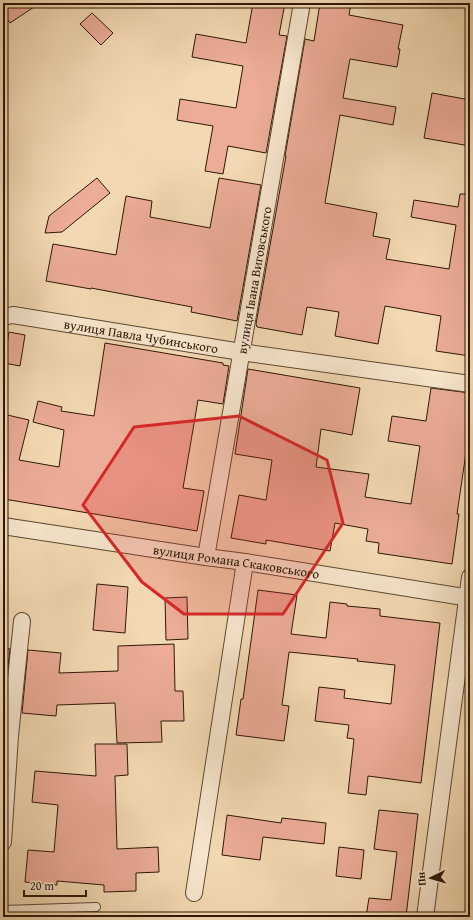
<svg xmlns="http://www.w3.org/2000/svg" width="473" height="920" font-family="'Gentium Book Plus',serif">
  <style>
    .building { fill: #ecac97; stroke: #2d1705 }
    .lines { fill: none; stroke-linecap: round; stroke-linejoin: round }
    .service-casing { stroke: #5e4830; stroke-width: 10 }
    .minor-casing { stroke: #5e4830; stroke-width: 18 }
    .service { stroke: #f7e6ce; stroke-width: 8 }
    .minor { stroke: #f7e6ce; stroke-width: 16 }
    .marked { fill: #d62828; fill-opacity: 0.2; stroke: #d62828; stroke-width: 3; stroke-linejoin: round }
    .labels { text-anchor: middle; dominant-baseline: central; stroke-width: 3.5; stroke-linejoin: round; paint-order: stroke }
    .street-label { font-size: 13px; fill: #2d1705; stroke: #f7e6ce }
  </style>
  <rect width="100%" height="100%" fill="#f3d9b3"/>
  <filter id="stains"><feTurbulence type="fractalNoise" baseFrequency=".005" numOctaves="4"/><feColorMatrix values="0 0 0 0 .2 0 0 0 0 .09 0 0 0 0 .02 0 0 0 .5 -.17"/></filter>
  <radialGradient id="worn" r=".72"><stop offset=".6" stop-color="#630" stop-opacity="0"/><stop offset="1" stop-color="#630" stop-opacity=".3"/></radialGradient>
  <g class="building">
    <polygon points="3,3 40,3 10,23 3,13"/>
    <polygon points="253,3 285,3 279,35 287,36 266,153 228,146 223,174 205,171 213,126 177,120 180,99 236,108 243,66 192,57 196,34 246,43"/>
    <polygon points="320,3 351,3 349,15 403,25 398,49 400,49 397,67 350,59 343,98 396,107 393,125 340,115 325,203 377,213 373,236 390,239 386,259 449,269 456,225 411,217 414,200 458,207 460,194 470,194 470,356 436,351 441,316 385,306 378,344 335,336 339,312 307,307 302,335 257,327 256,324 286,156 285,156 305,39 314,41"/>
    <polygon points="92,13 113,33 101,45 80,24"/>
    <polygon points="432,93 470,100 470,146 424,138"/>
    <polygon points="97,178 110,193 62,232 45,233 49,216"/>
    <polygon points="219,178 261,185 237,321 191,312 192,307 91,288 91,289 46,281 53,244 116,255 126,196 152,201 150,217 210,228"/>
    <polygon points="9,332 25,335 20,366 4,363"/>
    <polygon points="105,343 223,363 223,365 229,366 223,404 198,400 183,488 204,491 197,531 10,500 3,500 3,414 29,420 19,460 59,467 64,430 33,422 38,401 62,407 61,411 94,416"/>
    <polygon points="248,369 360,388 352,435 321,429 316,467 369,474 365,497 411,504 420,446 388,441 392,416 426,421 431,388 470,393 470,440 468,439 457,514 459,514 452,564 378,553 379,543 366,541 368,529 335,523 330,551 266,540 266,544 231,538 239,495 266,500 272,460 235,454"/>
    <polygon points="97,584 128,587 125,633 93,630"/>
    <polygon points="258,590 297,595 291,634 326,638 330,602 347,604 347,606 380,609 380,616 440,623 421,783 368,776 366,795 348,793 354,739 347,738 349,725 315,721 319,687 345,690 344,698 391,704 395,665 357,661 358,659 289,652 282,705 289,706 284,741 236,735 241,699 243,699"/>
    <polygon points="187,597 188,639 166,640 165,598"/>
    <polygon points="174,644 175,691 183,691 184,721 161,721 162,742 117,743 115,703 57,705 56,716 22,713 28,650 61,653 59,673 118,671 118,646"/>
    <polygon points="3,648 10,649 3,711"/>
    <polygon points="95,744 127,744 128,775 115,776 117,849 158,847 159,872 136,873 136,891 104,892 104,885 57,881 57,885 25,882 28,850 54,852 58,805 32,802 35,771 96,776"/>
    <polygon points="379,810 418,814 406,917 366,917 369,898 391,900 397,852 374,849"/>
    <polygon points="227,815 281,823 282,818 326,823 324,844 263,837 260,860 222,855"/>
    <polygon points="339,847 364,850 361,879 336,876"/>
  </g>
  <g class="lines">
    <defs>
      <polyline id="service" points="3,910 96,907"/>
      <g id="minor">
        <path id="s1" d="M 3,317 L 13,315 L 241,352 L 470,384"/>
        <path id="s2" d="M 3,526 L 206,557 L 245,562 L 470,598"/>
        <path id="s3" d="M 206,557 L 302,3"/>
        <polyline points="3,842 10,736 22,621"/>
        <polyline points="194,893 245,562"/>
        <polyline points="425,917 470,577"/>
      </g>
    </defs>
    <use href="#service" class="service-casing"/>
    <use href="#minor" class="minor-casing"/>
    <use href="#service" class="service"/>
    <use href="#minor" class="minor"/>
  </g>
  <path class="marked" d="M 239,416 L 327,460 L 343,523 L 283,614 L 184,614 L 142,582 L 83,505 L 134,427 Z"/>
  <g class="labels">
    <g class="street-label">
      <text stroke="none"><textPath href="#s3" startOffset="281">вулиця Івана Виговського</textPath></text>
      <text stroke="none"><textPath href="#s1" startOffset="140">вулиця Павла Чубинського</textPath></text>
      <text stroke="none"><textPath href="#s2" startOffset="236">вулиця Романа Скаковського</textPath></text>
    </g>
  </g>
  <rect width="473" height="920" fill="none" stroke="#f3d9b3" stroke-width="16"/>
  <rect x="4" y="4" width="465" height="912" fill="none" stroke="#2d1705" stroke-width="2"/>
  <rect x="8" y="8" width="457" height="904" fill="none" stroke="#2d1705"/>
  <g transform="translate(431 878) rotate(265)" stroke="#f7e6ce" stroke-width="3" paint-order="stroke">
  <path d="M0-3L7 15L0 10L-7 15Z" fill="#2d1705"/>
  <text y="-6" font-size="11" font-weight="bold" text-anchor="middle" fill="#2d1705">Пн</text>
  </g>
  <path d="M24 890v6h62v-6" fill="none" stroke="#2d1705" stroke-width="2"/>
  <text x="30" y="890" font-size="12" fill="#2d1705" stroke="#f7e6ce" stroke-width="3" paint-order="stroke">20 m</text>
  <rect width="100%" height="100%" filter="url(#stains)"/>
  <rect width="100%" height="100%" fill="url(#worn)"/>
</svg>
